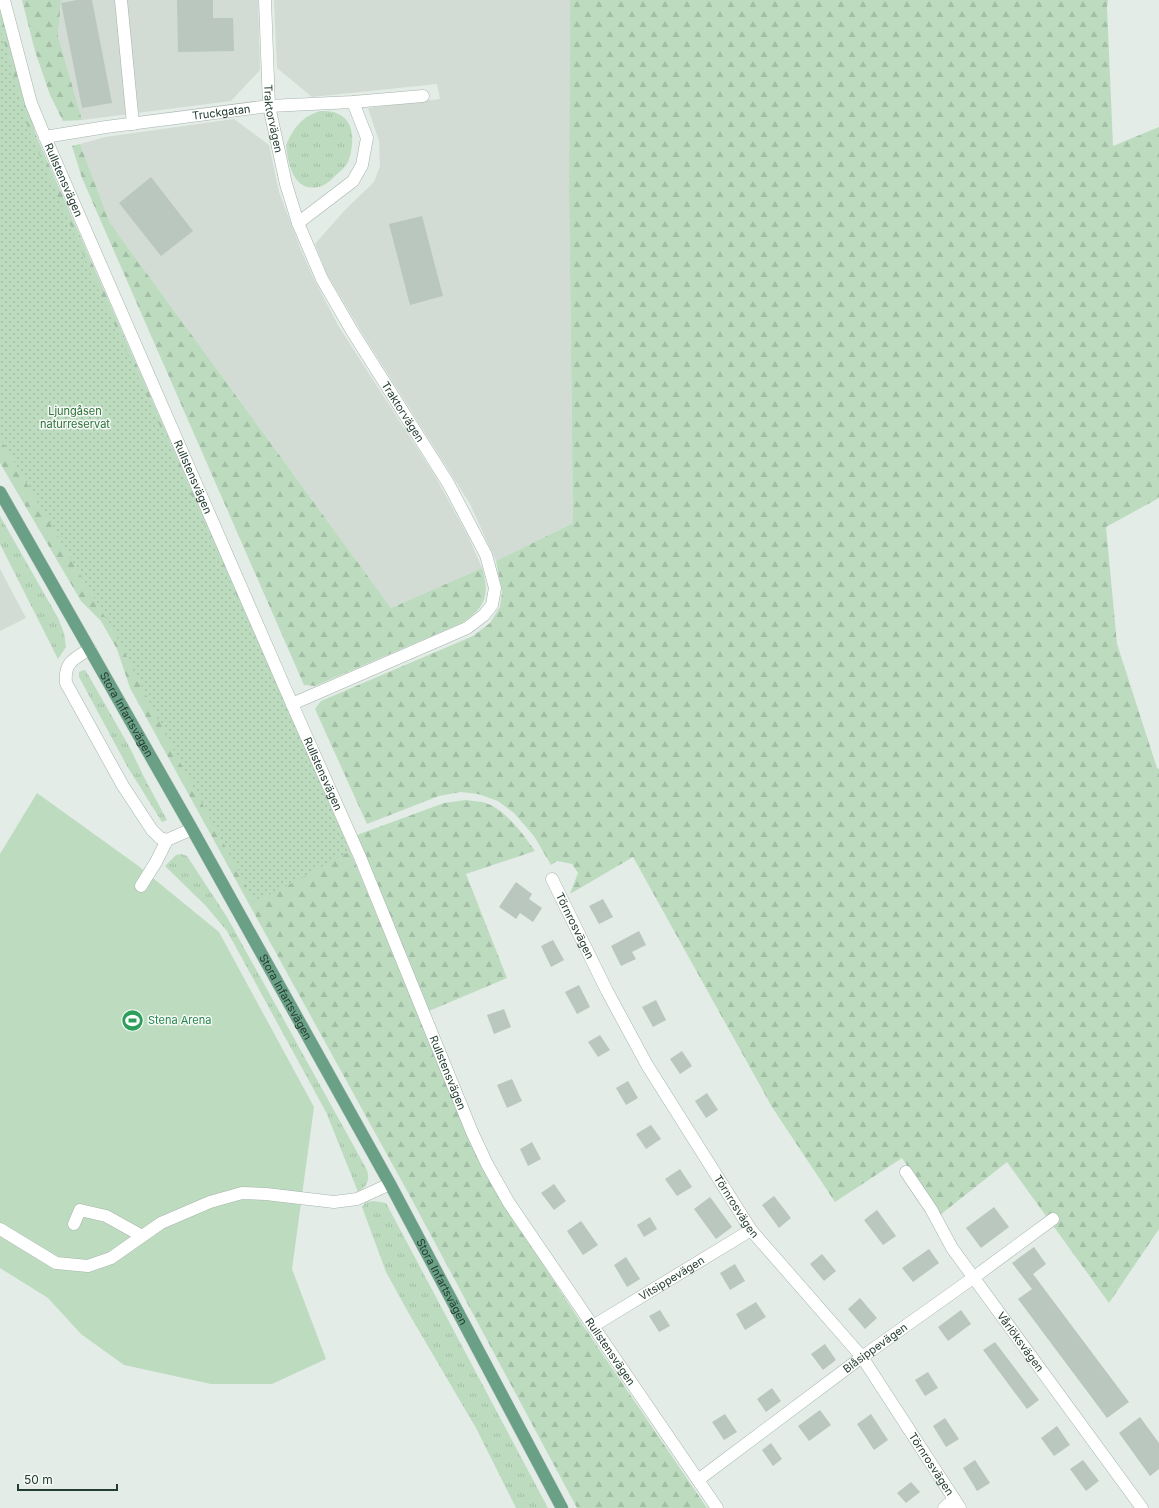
<svg xmlns="http://www.w3.org/2000/svg" width="1159" height="1508" font-family="Inter,sans-serif">
  <style>
    .built { fill: #d2dcd5 }
    .grass { fill: url(#grass-tufts) }
    .forest { fill: url(#forest-firs) }
    .park { fill: url(#park-dots) }
    .pitch { fill: #bddcbf }
    .building { fill: #b9c7bf }
    .lines { fill: none; stroke-linecap: round; stroke-linejoin: round }
    .minor-casing { stroke: #a6b4ac; stroke-width: 13 }
    .major-casing { stroke: #c2c9c5; stroke-width: 13 }
    .minor { stroke: #fff; stroke-width: 12 }
    .major { stroke: #6aa086; stroke-width: 12 }
    .labels { text-anchor: middle; dominant-baseline: central; stroke-width: 3; stroke-linejoin: round; paint-order: stroke }
    .street-label { font-size: 11px; fill: #243d31; stroke: #f4f9f5 }
    .park-label { font-size: 11px; fill: #30723b; stroke: #f4f9f5 }
    .leisure-label { font-size: 11px; fill: #27864d; stroke: #f4f9f5; text-anchor: start }
  </style>
  <defs>
    <pattern id="grass-tufts" width="24" height="20" patternUnits="userSpaceOnUse"><rect width="24" height="20" fill="#bddcbf"/><path d="M3 7l-1-3M5 7V3M7 7l1-3M15 17l-1-3M17 17v-4M19 17l1-3" fill="none" stroke="#a2bea5"/></pattern>
    <pattern id="forest-firs" width="22" height="20" patternUnits="userSpaceOnUse"><rect width="22" height="20" fill="#bddcbf"/><path d="M5 1l3.5 6h-7zM16 11l3.5 6h-7z" fill="#a2bea5"/></pattern>
    <pattern id="park-dots" width="8" height="8" patternUnits="userSpaceOnUse"><rect width="8" height="8" fill="#bddcbf"/><path d="M2 2h.1M6 6h.1" fill="none" stroke="#a2bea5" stroke-width="1.8" stroke-linecap="round"/></pattern>
  </defs>
  <rect width="100%" height="100%" fill="#e3ece6"/>
  <g class="built">
    <polygon points="61,0 258,0 260,70 231,101 82,120 58,36"/>
    <polygon points="274,0 570,0 569,191 573,523 496,561 470,504 362,333 327,274 315,244 344,211 374,182 380,166 379,141 368,108 440,99 437,84 312,97 277,68"/>
    <polygon points="234,119 269,145 279,192 301,250 314,279 339,327 435,476 468,536 482,568 391,608 110,223 80,144 105,137"/>
    <polygon points="0,569 26,618 0,631"/>
  </g>
  <g class="grass">
    <path d="M 320,111 C 328,111 336,111 343,117 C 356,126 353,150 348,162 C 345,168 338,173 333,178 C 329,182 324,186 318,187 C 293,192 288,163 286,145 C 294,128 301,117 320,111 Z"/>
    <polygon points="0,516 58,618 64,633 66,647 58,659 0,544"/>
    <polygon points="84,670 86,671 130,748 144,777 167,820 162,822 127,766 79,677 79,672"/>
    <path d="M 181,854 L 187,856 L 227,917 L 367,1170 C 370,1181 367,1186 358,1192 L 326,1112 L 227,931 L 206,906 L 165,866 L 176,855 Z"/>
    <polygon points="374,1201 386,1203 548,1508 516,1508 476,1428 408,1312 386,1272 362,1207 366,1202"/>
  </g>
  <g class="forest">
    <polygon points="22,0 61,0 58,36 82,120 63,121 50,95 35,51"/>
    <polygon points="570,0 1108,0 1107,7 1113,146 1159,127 1159,498 1106,527 1117,644 1157,768 1159,769 1159,1229 1109,1303 1007,1162 940,1215 902,1158 835,1202 772,1107 633,857 570,894 578,873 572,864 557,861 551,865 534,836 514,813 498,801 478,794 461,792 439,796 367,824 315,709 321,701 473,636 490,623 500,607 502,592 496,561 573,523 569,191"/>
    <polygon points="0,8 36,135 353,858 478,1159 501,1200 576,1315 707,1508 577,1508 411,1198 130,688 117,649 101,621 81,601 0,463"/>
    <path d="M 80,144 L 110,223 L 391,608 L 482,568 C 490,596 486,607 462,623 L 315,686 L 304,685 L 82,178 L 72,146 Z"/>
    <path d="M 466,800 C 471,801 477,801 482,802 C 504,807 523,834 535,851 L 466,874 L 507,978 L 429,1011 L 357,835 L 444,803 Z"/>
  </g>
  <polygon class="park" points="0,28 29,131 96,284 285,703 350,851 298,880 255,902 175,753 118,639 0,438"/>
  <polygon class="pitch" points="37,793 137,865 219,932 314,1107 292,1269 326,1359 272,1384 211,1384 124,1365 81,1334 48,1298 0,1268 0,854"/>
  <g class="building">
    <polygon points="77,0 92,0 112,103 82,108 61,3"/>
    <polygon points="177,0 213,0 213,18 233,18 234,51 178,52"/>
    <polygon points="151,177 193,231 161,256 119,203"/>
    <polygon points="422,216 443,296 410,305 389,224"/>
    <polygon points="516,882 532,894 529,899 542,908 533,922 520,913 516,919 499,907"/>
    <polygon points="603,899 613,917 599,924 589,906"/>
    <polygon points="639,931 646,945 632,952 636,959 621,966 611,946"/>
    <polygon points="553,940 564,960 551,967 541,946"/>
    <polygon points="579,985 590,1007 577,1014 565,992"/>
    <polygon points="656,1000 666,1020 653,1027 642,1007"/>
    <polygon points="504,1009 511,1027 494,1034 487,1015"/>
    <polygon points="600,1035 610,1050 598,1057 588,1042"/>
    <polygon points="682,1051 692,1066 680,1074 670,1059"/>
    <polygon points="512,1079 522,1101 507,1108 497,1085"/>
    <polygon points="628,1081 638,1098 626,1105 616,1088"/>
    <polygon points="707,1093 718,1110 706,1118 695,1101"/>
    <polygon points="651,1125 661,1139 646,1149 636,1134"/>
    <polygon points="532,1142 541,1159 528,1166 520,1149"/>
    <polygon points="680,1169 692,1187 677,1196 665,1179"/>
    <polygon points="554,1184 566,1201 554,1210 541,1193"/>
    <polygon points="774,1196 791,1218 779,1228 762,1205"/>
    <polygon points="710,1197 732,1227 716,1239 694,1209"/>
    <polygon points="994,1207 1009,1227 981,1248 966,1228"/>
    <polygon points="877,1210 896,1236 883,1245 864,1220"/>
    <polygon points="650,1217 657,1229 644,1237 637,1225"/>
    <polygon points="581,1221 598,1245 583,1255 567,1231"/>
    <polygon points="1034,1247 1046,1264 1033,1274 1129,1402 1107,1418 1018,1299 1032,1289 1012,1263"/>
    <polygon points="929,1249 939,1263 913,1282 902,1268"/>
    <polygon points="822,1254 836,1271 824,1281 810,1264"/>
    <polygon points="626,1257 640,1279 627,1287 614,1265"/>
    <polygon points="735,1264 745,1281 730,1290 720,1273"/>
    <polygon points="860,1298 877,1318 865,1329 848,1309"/>
    <polygon points="756,1302 766,1317 745,1330 736,1314"/>
    <polygon points="660,1310 670,1326 659,1332 649,1316"/>
    <polygon points="961,1310 971,1324 948,1341 938,1327"/>
    <polygon points="995,1342 1039,1400 1027,1409 983,1350"/>
    <polygon points="825,1344 836,1360 823,1370 811,1354"/>
    <polygon points="928,1372 938,1388 925,1396 915,1380"/>
    <polygon points="772,1388 781,1401 766,1412 757,1399"/>
    <polygon points="820,1410 831,1425 809,1441 798,1426"/>
    <polygon points="725,1414 737,1432 724,1440 712,1422"/>
    <polygon points="871,1414 888,1440 874,1450 857,1424"/>
    <polygon points="1140,1417 1159,1443 1159,1469 1150,1476 1119,1433"/>
    <polygon points="945,1418 959,1439 946,1447 933,1426"/>
    <polygon points="1057,1426 1070,1445 1054,1456 1041,1438"/>
    <polygon points="771,1443 782,1459 773,1466 762,1450"/>
    <polygon points="975,1460 990,1483 977,1491 963,1468"/>
    <polygon points="1083,1460 1099,1481 1086,1491 1070,1469"/>
    <polygon points="911,1482 920,1492 906,1503 897,1493"/>
  </g>
  <g class="lines">
    <defs>
      <g id="minor">
        <path id="s1" d="M 4,0 L 31,103 L 45,137 L 292,704 L 360,857 L 472,1132 L 487,1164 L 509,1203 L 717,1508"/>
        <polyline points="121,0 133,124"/>
        <path id="s2" d="M 265,0 L 269,106 L 286,184 L 298,223 L 322,279 L 352,331 L 448,483 L 486,555 L 495,588 L 492,605 L 484,615 L 467,628 L 292,704"/>
        <path id="s3" d="M 45,137 L 106,127 L 269,106 L 353,102 L 423,96"/>
        <polyline points="298,223 353,181 362,165 367,138 353,102"/>
        <path d="M 90,649 C 73,659 64,663 66,683 L 123,786 L 152,830 L 160,838 L 167,840 L 192,829"/>
        <path id="s4" d="M 552,879 L 607,991 L 647,1065 L 751,1230 L 862,1357 L 960,1508"/>
        <polyline points="141,886 156,862 167,840"/>
        <path id="s5" d="M 906,1172 L 931,1209 L 952,1248 L 1142,1508"/>
        <polyline points="74,1224 80,1210 106,1216 142,1236"/>
        <polyline points="0,1229 56,1263 88,1266 111,1258 161,1223 210,1202 242,1193 266,1194 334,1202 357,1199 390,1184"/>
        <path id="s6" d="M 593,1326 L 751,1230"/>
        <path id="s7" d="M 698,1480 L 862,1357 L 973,1278 L 1053,1219"/>
        <polyline points="944,1508 954,1499"/>
      </g>
      <g id="major">
        <path id="s8" d="M 0,492 L 192,829 L 390,1184 L 562,1508"/>
      </g>
    </defs>
    <use href="#minor" class="minor-casing"/>
    <use href="#major" class="major-casing"/>
    <use href="#minor" class="minor"/>
    <use href="#major" class="major"/>
  </g>
  <defs>
    <symbol id="stadium-disc" viewBox="-11 -11 22 22"><circle r="9.5" fill="#2e9e5b" stroke="#f4f9f5"/><path d="M0-5a6.5 5 0 1 0 0 10a6.5 5 0 1 0 0-10ZM-3.5-1.8h7v3.6h-7Z" fill="#fff"/></symbol>
  </defs>
  <g fill-rule="evenodd">
    <use href="#stadium-disc" x="120" y="1008" width="25" height="25"/>
  </g>
  <g class="labels">
    <g class="street-label">
      <text stroke="none"><textPath href="#s3" startOffset="178">Truckgatan</textPath></text>
      <text stroke="none"><textPath href="#s2" startOffset="119">Traktorvägen</textPath></text>
      <text stroke="none"><textPath href="#s1" startOffset="190">Rullstensvägen</textPath></text>
      <text stroke="none"><textPath href="#s2" startOffset="443">Traktorvägen</textPath></text>
      <text stroke="none"><textPath href="#s1" startOffset="514">Rullstensvägen</textPath></text>
      <text stroke="none"><textPath href="#s8" startOffset="256">Stora Infartsvägen</textPath></text>
      <text stroke="none"><textPath href="#s1" startOffset="838">Rullstensvägen</textPath></text>
      <text stroke="none"><textPath href="#s4" startOffset="52">Törnrosvägen</textPath></text>
      <text stroke="none"><textPath href="#s8" startOffset="580">Stora Infartsvägen</textPath></text>
      <text stroke="none"><textPath href="#s1" startOffset="1162">Rullstensvägen</textPath></text>
      <text stroke="none"><textPath href="#s4" startOffset="376">Törnrosvägen</textPath></text>
      <text stroke="none"><textPath href="#s6" startOffset="92">Vitsippevägen</textPath></text>
      <text stroke="none"><textPath href="#s8" startOffset="905">Stora Infartsvägen</textPath></text>
      <text stroke="none"><textPath href="#s5" startOffset="205">Vårlöksvägen</textPath></text>
      <text stroke="none"><textPath href="#s7" startOffset="221">Blåsippevägen</textPath></text>
      <text stroke="none"><textPath href="#s1" startOffset="1486">Rullstensvägen</textPath></text>
      <text stroke="none"><textPath href="#s4" startOffset="700">Törnrosvägen</textPath></text>
    </g>
    <g class="park-label">
      <text x="75" y="411">Ljungåsen<tspan x="75" dy="13">naturreservat</tspan></text>
    </g>
    <g class="leisure-label">
      <text x="148" y="1020">Stena Arena</text>
    </g>
  </g>
  <path d="M18 1484v6h99v-6" fill="none" stroke="#243d31" stroke-width="2"/>
  <text x="24" y="1484" font-size="12" fill="#243d31" stroke="#f4f9f5" stroke-width="3" paint-order="stroke">50 m</text>
</svg>
